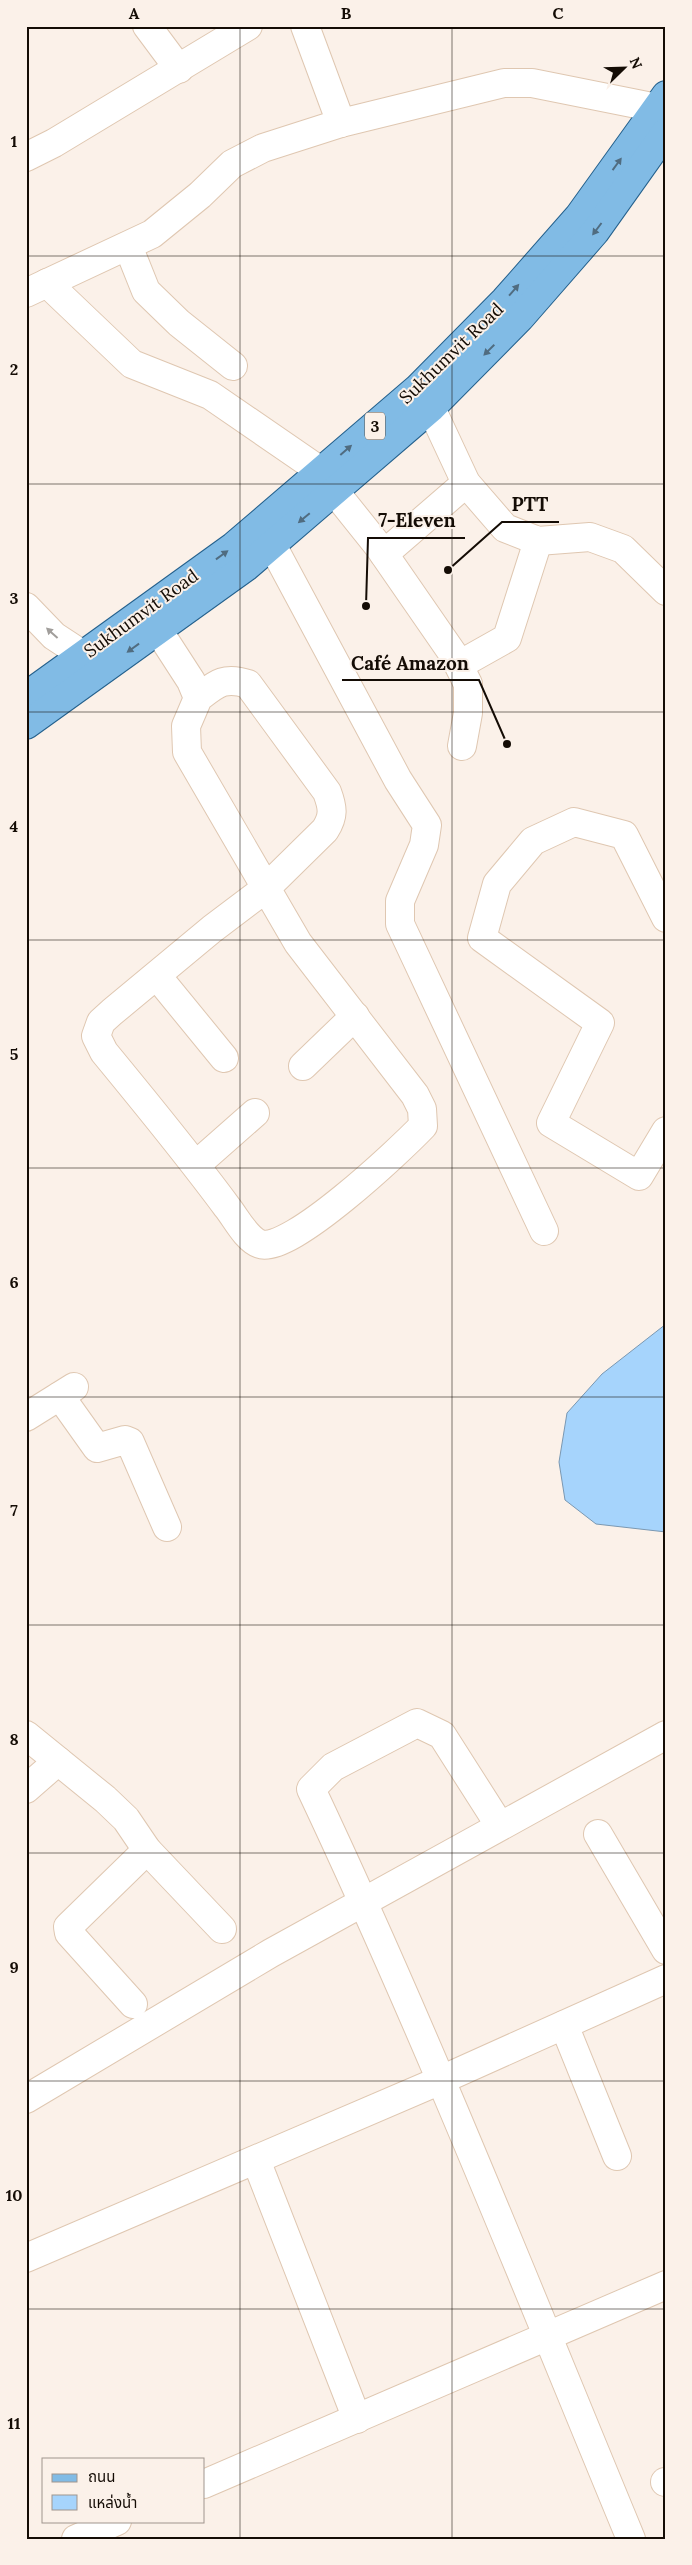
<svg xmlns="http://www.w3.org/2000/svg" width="692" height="2565" font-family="Lora,'Noto Sans Thai',serif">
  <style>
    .water { fill: #a6d4fc; stroke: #7a98b2 }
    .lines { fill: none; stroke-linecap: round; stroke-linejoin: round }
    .minor-casing { stroke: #dfc7b1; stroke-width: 30 }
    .major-casing { stroke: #24608c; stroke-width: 30 }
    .minor { stroke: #fff; stroke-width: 28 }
    .major { stroke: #81bbe5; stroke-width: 28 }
    .oneway { fill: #506c80 }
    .oneway2 { fill: #a19e9b }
    .grid { fill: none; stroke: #140c05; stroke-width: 1; stroke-opacity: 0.55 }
    .labels { text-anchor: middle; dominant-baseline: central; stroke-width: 4; stroke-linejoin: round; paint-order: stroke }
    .shield { fill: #fbf1e9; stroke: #595149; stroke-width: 1 }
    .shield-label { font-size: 16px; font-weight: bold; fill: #140c05 }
    .street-label { font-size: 18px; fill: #140c05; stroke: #fbf1e9 }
    .leader { fill: none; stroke: #140c05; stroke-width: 2 }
    .callout-dot { fill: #140c05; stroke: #fbf1e9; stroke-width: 2 }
    .callout-label { font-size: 19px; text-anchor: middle; font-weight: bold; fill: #140c05; stroke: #fbf1e9; stroke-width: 4; stroke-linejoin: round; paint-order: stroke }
    .neatline { fill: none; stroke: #140c05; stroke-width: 2 }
    .grid-label { font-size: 16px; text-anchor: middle; font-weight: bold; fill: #140c05 }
  </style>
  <rect width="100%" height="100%" fill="#fbf1e9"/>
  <polygon class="water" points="666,1324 666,1532 596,1524 565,1500 559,1462 567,1413 602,1374"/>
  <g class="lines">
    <defs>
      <g id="minor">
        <polyline points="147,26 179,69"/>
        <polyline points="305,26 341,123"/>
        <polyline points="26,157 54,143 248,26"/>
        <polyline points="128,246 146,291 179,323 233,366"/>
        <polyline points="47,283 132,364 210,395 322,472"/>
        <polyline points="26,293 152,234 200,195 232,164 263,148 341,123 504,83 532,83 657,108"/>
        <polyline points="431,408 466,483 505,528 538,541 590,537 623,549 666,591"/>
        <polyline points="335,492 379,547 453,654 468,684 468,713 462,746"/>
        <polyline points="272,545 398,780 427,825 424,845 400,901 400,924 544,1231"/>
        <polyline points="384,554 466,483"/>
        <polyline points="26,607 54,636 83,655"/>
        <path d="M 158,630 L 191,681 L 198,698 L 186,726 L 187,752 L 298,943 L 415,1095 L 422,1109 L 423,1126 C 401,1149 289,1255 260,1244 C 246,1239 236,1218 227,1207 C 188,1154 146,1103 104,1052 L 96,1036 L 101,1022 L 112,1012 L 212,929 L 265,889 L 325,830 C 334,816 333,808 327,792 L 248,684 C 224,676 216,684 198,698"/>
        <polyline points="459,665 507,638 538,541"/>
        <polyline points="666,918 624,835 574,822 533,841 497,884 482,938 600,1023 551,1123 639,1176 666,1131"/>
        <polyline points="157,976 224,1058"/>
        <polyline points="303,1066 355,1016"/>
        <polyline points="196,1165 255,1113"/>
        <polyline points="60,1396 97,1448 125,1440 130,1442 167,1527"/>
        <polyline points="26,1417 74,1387"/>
        <polyline points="26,1735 105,1799 126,1819 147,1850 222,1929"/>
        <polyline points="26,1789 58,1761"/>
        <path d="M 500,1826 L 442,1735 L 417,1723 L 333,1767 L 311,1789 C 427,2035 527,2288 631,2539"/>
        <polyline points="598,1834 666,1950"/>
        <polyline points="133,2004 69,1933 68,1927 147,1850"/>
        <polyline points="564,2025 617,2156"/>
        <polyline points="26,2099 271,1953 666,1735"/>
        <polyline points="256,2160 357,2419"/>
        <polyline points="26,2258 441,2080 666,1979"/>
        <polyline points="665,2482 666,2482"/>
        <polyline points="204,2484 666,2285"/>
        <polyline points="76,2539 117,2521"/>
      </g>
      <g id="major">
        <polyline points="26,696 234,546 417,389 505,300 579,216 666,95"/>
        <polyline points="26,725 246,567 431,408 520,318 595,232 666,132"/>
      </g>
    </defs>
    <use href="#minor" class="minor-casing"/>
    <use href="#major" class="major-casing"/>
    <use href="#minor" class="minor"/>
    <use href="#major" class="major"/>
  </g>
  <defs><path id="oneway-solid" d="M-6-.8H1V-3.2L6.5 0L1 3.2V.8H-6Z" transform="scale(1.25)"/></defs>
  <g class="oneway">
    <use href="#oneway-solid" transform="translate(617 164) rotate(-54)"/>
    <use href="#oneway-solid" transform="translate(597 229) rotate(127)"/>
    <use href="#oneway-solid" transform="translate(514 290) rotate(-49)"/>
    <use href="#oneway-solid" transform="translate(489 350) rotate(135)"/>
    <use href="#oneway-solid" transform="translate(346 450) rotate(-41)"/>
    <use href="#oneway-solid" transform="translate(304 518) rotate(140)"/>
    <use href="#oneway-solid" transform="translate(222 555) rotate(-36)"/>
    <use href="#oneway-solid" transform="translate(133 648) rotate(144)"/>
  </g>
  <use class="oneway2" href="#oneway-solid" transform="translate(52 633) rotate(-138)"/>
  <path class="grid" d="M 240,26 L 240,2539M 452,26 L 452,2539M 26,256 L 666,256M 26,484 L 666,484M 26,712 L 666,712M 26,940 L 666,940M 26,1168 L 666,1168M 26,1397 L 666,1397M 26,1625 L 666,1625M 26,1853 L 666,1853M 26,2081 L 666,2081M 26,2309 L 666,2309"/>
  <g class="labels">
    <rect class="shield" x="365" y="412.5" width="20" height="27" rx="4"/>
    <g class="shield-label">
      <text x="375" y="426">3</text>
    </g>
    <g class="street-label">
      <text transform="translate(451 353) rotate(-44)">Sukhumvit Road</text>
      <text transform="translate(141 613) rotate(-36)">Sukhumvit Road</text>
    </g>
  </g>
  <path class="leader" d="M448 570L502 522H559M366 606L368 538H465M507 744L479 680H342"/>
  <g class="callout-dot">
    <circle cx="448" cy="570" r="5"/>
    <circle cx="366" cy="606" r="5"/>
    <circle cx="507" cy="744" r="5"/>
  </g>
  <g class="callout-label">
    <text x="530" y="511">PTT</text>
    <text x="417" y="527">7-Eleven</text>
    <text x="410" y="670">Café Amazon</text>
  </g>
  <rect width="692" height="2565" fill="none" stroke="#fbf1e9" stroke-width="55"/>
  <rect x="42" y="2458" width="162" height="65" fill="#fbf1e9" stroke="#9f958e"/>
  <rect x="52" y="2474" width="25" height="8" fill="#81bbe5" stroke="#9f958e"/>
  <text x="88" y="2482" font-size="15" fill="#140c05">ถนน</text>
  <rect x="52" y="2495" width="25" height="15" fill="#a6d4fc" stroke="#9f958e"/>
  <text x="88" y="2508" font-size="15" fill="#140c05">แหล่งน้ำ</text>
  <g transform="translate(624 68) rotate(67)" stroke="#fbf1e9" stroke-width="4" paint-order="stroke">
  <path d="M0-4L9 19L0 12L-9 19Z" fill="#140c05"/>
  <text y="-8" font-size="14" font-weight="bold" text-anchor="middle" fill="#140c05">N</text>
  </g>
  <rect x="28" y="28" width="636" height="2510" class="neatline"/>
  <g class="grid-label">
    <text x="134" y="19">A</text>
    <text x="346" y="19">B</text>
    <text x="558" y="19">C</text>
    <text x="14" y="147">1</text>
    <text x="14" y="375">2</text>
    <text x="14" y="604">3</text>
    <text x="14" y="832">4</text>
    <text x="14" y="1060">5</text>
    <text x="14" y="1288">6</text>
    <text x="14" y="1516">7</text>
    <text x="14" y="1745">8</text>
    <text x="14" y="1973">9</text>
    <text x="14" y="2201">10</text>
    <text x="14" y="2429">11</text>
  </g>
</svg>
